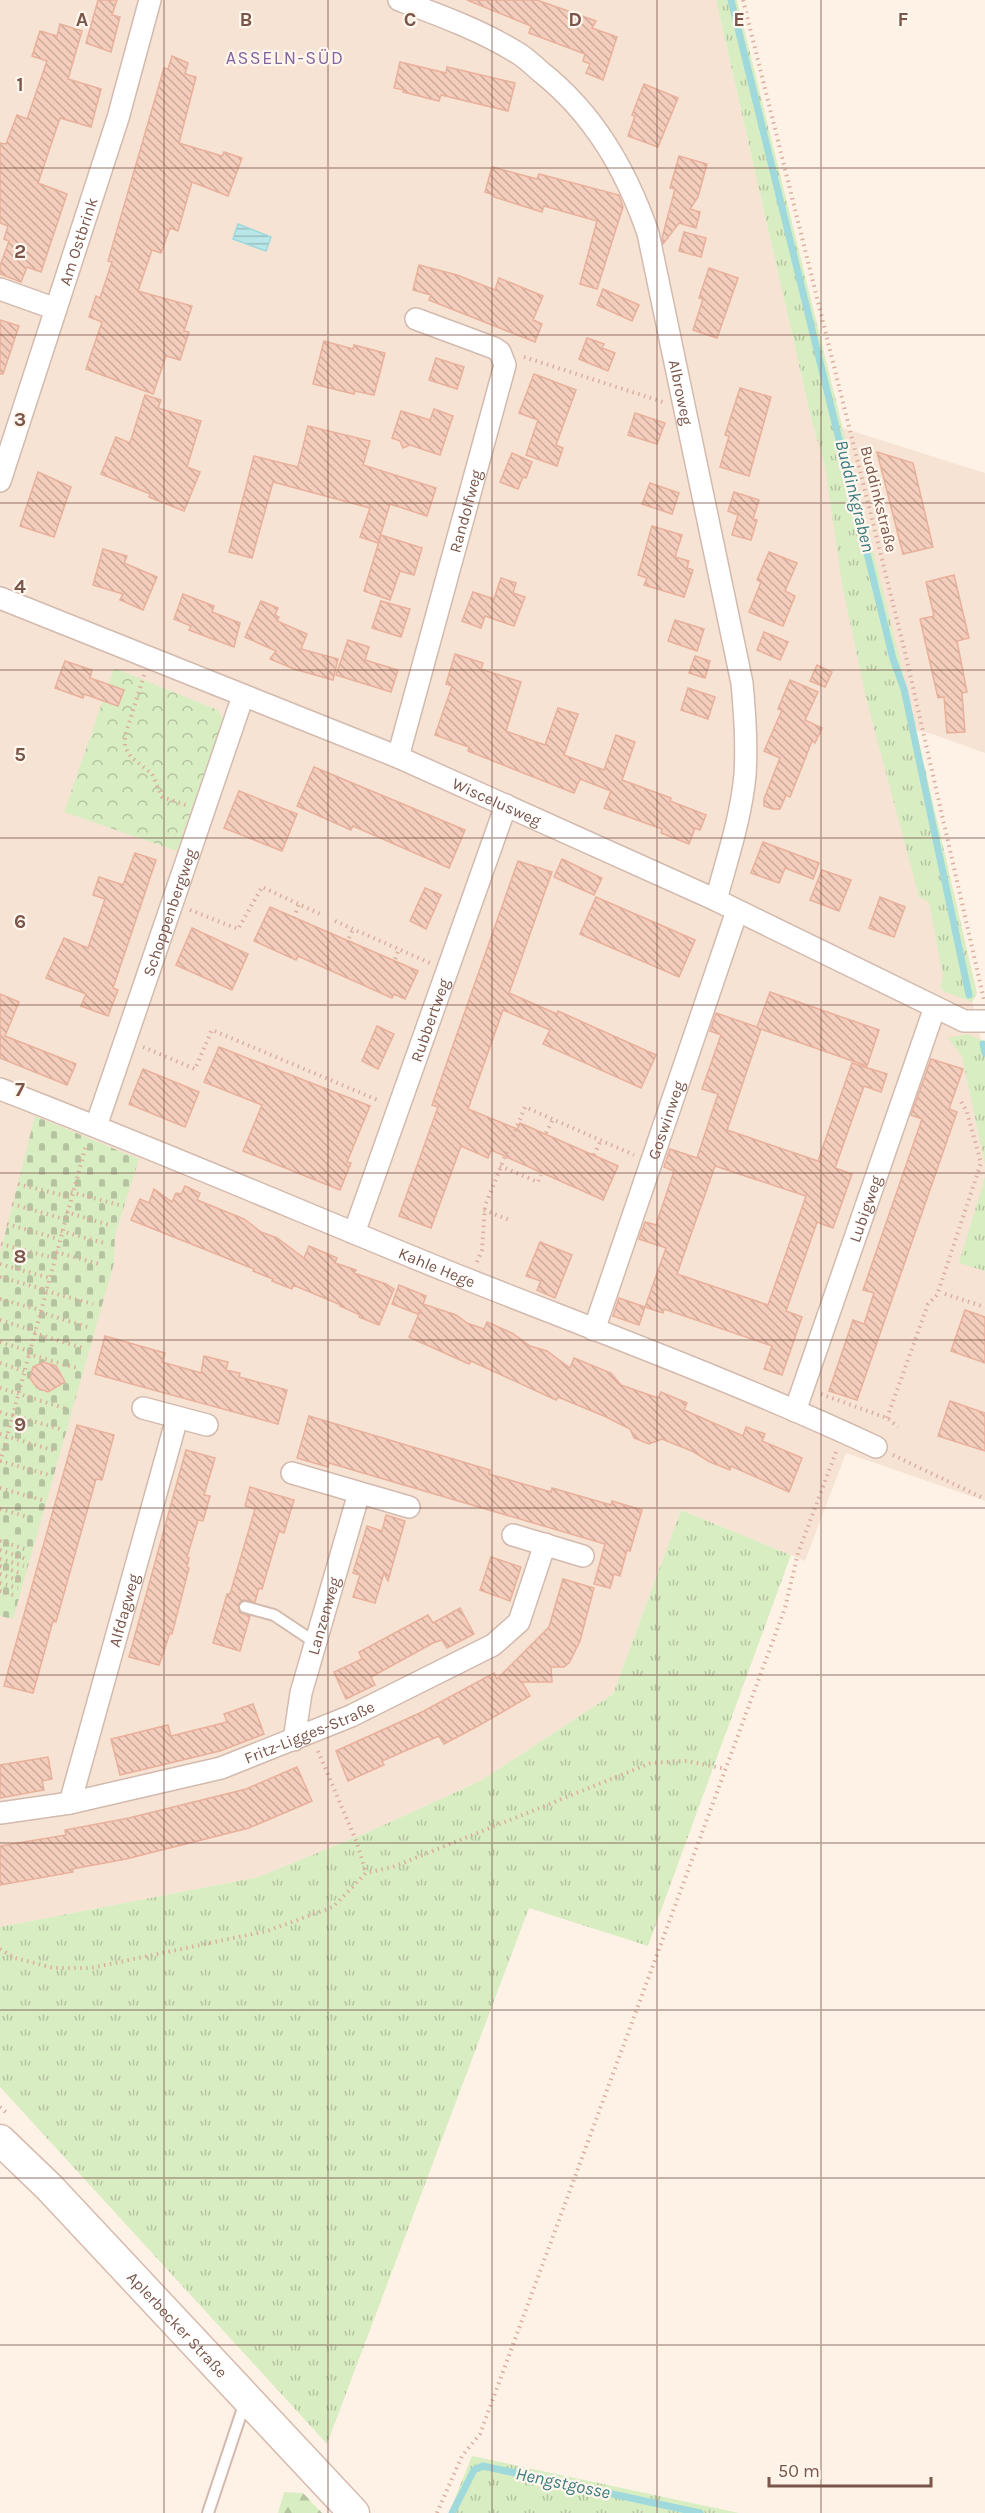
<svg xmlns="http://www.w3.org/2000/svg" width="985" height="2513" font-family="Karla,sans-serif">
  <style>
    .residential { fill: #f6e3d4 }
    .grass { fill: url(#grass-tufts) }
    .forest { fill: url(#forest-firs) }
    .cemetery { fill: url(#cemetery-stones) }
    .park { fill: url(#park-crowns) }
    .water { fill: url(#water-rules); stroke: #9fd9dc; stroke-width: 1.5 }
    .lines { fill: none; stroke-linecap: round; stroke-linejoin: round }
    .stream { stroke: #9fd9dc; stroke-width: 7 }
    .building { fill: url(#building-back-hatch); stroke: #e9b09b; stroke-width: 1.5; fill-rule: evenodd }
    .lane-casing { stroke: #d3baae; stroke-width: 14 }
    .street-casing { stroke: #d3baae; stroke-width: 24 }
    .secondary-casing { stroke: #d7baab; stroke-width: 33 }
    .path { stroke: #dbaf9f; stroke-width: 4; stroke-dasharray: 1.5 4.5; stroke-linecap: butt }
    .lane { stroke: #fff; stroke-width: 10 }
    .street { stroke: #fff; stroke-width: 21 }
    .secondary { stroke: #fff; stroke-width: 30 }
    .grid { fill: none; stroke: #7a5549; stroke-width: 1.5; stroke-opacity: 0.55 }
    .labels { text-anchor: middle; dominant-baseline: central; stroke-width: 4.5; stroke-linejoin: round; paint-order: stroke }
    .street-label { font-size: 16px; fill: #7a5549; stroke: #fff7ee }
    .neighbourhood-label { font-size: 18px; letter-spacing: 1.5px; fill: #84649d; stroke: #fff7ee }
    .water-label { font-size: 18px; font-style: italic; fill: #3b7c7f; stroke: #fff7ee }
    .grid-label { font-size: 20px; text-anchor: middle; font-weight: bold; fill: #7a5549; stroke: #fff7ee; stroke-width: 4.5; stroke-linejoin: round; paint-order: stroke }
  </style>
  <defs>
    <pattern id="grass-tufts" width="24" height="20" patternUnits="userSpaceOnUse" patternTransform="scale(1.5)"><rect width="24" height="20" fill="#d9edc3"/><path d="M3 7l-1-3M5 7V3M7 7l1-3M15 17l-1-3M17 17v-4M19 17l1-3" fill="none" stroke="#b5c3a0"/></pattern>
    <pattern id="forest-firs" width="22" height="20" patternUnits="userSpaceOnUse" patternTransform="scale(1.5)"><rect width="22" height="20" fill="#d9edc3"/><path d="M5 1l3.5 6h-7zM16 11l3.5 6h-7z" fill="#b5c3a0"/></pattern>
    <pattern id="cemetery-stones" width="16" height="16" patternUnits="userSpaceOnUse" patternTransform="scale(1.5)"><rect width="16" height="16" fill="#d9edc3"/><path d="M2 7V4a2 2 0 0 1 4 0v3zM10 15v-3a2 2 0 0 1 4 0v3z" fill="#b5c3a0"/></pattern>
    <pattern id="park-crowns" width="20" height="18" patternUnits="userSpaceOnUse" patternTransform="scale(1.5)"><rect width="20" height="18" fill="#d9edc3"/><path d="M2 6a3 3 0 1 1 6 0M12 15a3 3 0 1 1 6 0" fill="none" stroke="#b5c3a0"/></pattern>
    <pattern id="water-rules" width="6" height="5" patternUnits="userSpaceOnUse" patternTransform="scale(1.5)"><rect width="6" height="5" fill="#b9e7e9"/><path d="M0 2.5h6" fill="none" stroke="#9bbebf"/></pattern>
    <pattern id="building-back-hatch" width="6" height="6" patternUnits="userSpaceOnUse" patternTransform="scale(1.5)"><rect width="6" height="6" fill="#f5cdbc"/><path d="M-1 5l2 2M0 0l6 6M5-1l2 2" fill="none" stroke="#cba99b"/></pattern>
  </defs>
  <rect width="100%" height="100%" fill="#fef2e7"/>
  <polygon class="residential" points="0,0 716,0 811,418 985,473 985,753 932,734 910,729 985,1058 985,1501 846,1453 805,1561 681,1510 613,1694 480,1781 366,1833 258,1877 0,1927"/>
  <g class="grass">
    <polygon points="716,0 737,0 899,656 977,993 972,1002 945,992 940,987 943,976 929,902 919,897 866,698 842,584 825,466 811,418"/>
    <polygon points="968,1034 985,1042 985,1164 962,1056 948,1038"/>
    <polygon points="985,1177 985,1271 959,1263"/>
    <polygon points="681,1510 791,1555 648,1946 529,1908 327,2444 0,2087 0,1927 258,1877 366,1833 480,1781 613,1694"/>
    <polygon points="472,2456 739,2513 449,2513"/>
  </g>
  <polygon class="forest" points="284,2492 303,2493 322,2513 278,2513"/>
  <polygon class="cemetery" points="35,1116 139,1159 115,1235 114,1263 13,1619 0,1616 0,1254"/>
  <polygon class="park" points="114,668 218,710 223,720 177,851 64,812"/>
  <polygon class="water" points="238,224 271,237 266,251 233,239"/>
  <g class="lines">
    <g class="stream">
      <polyline points="731,0 893,659 904,689 969,995"/>
      <polyline points="983,1044 985,1053"/>
      <polyline points="452,2513 474,2470 483,2466 700,2513"/>
    </g>
  </g>
  <g class="building">
    <polygon points="98,0 117,0 112,15 120,17 111,52 86,43"/>
    <polygon points="467,0 537,0 596,21 592,28 617,37 603,80 586,73 590,64 583,61 585,54 529,33 531,26"/>
    <polygon points="60,24 82,31 68,79 101,89 91,127 60,118 38,183 67,194 41,272 27,267 21,282 0,274 0,266 9,241 4,239 8,226 0,223 0,143 6,144 17,115 27,119 47,61 32,56 40,31 57,36"/>
    <polygon points="172,56 188,63 185,74 196,77 179,143 222,156 224,152 242,158 228,196 192,182 178,231 170,228 161,253 152,250 138,291 192,306 184,331 189,332 180,360 166,356 153,394 86,369 102,322 89,317 96,296 100,298 112,262 108,261 164,68 168,69"/>
    <polygon points="400,62 446,73 447,67 515,83 508,111 441,95 439,101 403,92 404,90 394,88"/>
    <polygon points="644,84 678,98 658,147 628,136 635,116 632,115"/>
    <polygon points="679,156 707,164 698,197 690,209 700,212 696,228 679,223 663,244 662,238 675,189 670,188"/>
    <polygon points="492,167 537,179 539,174 619,195 623,207 597,289 580,284 597,221 544,206 542,212 494,197 494,195 485,192"/>
    <polygon points="684,232 706,238 701,257 679,251"/>
    <polygon points="419,265 457,275 495,290 499,278 543,296 533,320 542,324 535,342 429,300 431,295 413,290"/>
    <polygon points="709,268 738,278 717,338 693,330 703,299 699,298"/>
    <polygon points="603,289 639,305 632,321 597,305"/>
    <polygon points="0,320 19,326 3,374 0,374"/>
    <polygon points="587,338 604,344 602,348 615,353 608,371 579,359"/>
    <polygon points="324,341 353,349 354,345 385,353 374,395 355,391 354,394 313,384"/>
    <polygon points="436,358 464,367 457,389 429,380"/>
    <polygon points="534,374 576,390 556,445 563,448 557,466 526,455 538,420 519,413"/>
    <polygon points="740,388 771,397 749,476 720,467 729,436 725,435"/>
    <polygon points="145,395 161,400 158,408 201,421 187,467 200,472 184,511 149,497 150,494 101,474 116,437 130,443"/>
    <polygon points="434,409 453,416 440,455 410,445 403,448 400,441 392,438 401,411 430,420"/>
    <polygon points="635,413 665,423 657,444 628,435"/>
    <polygon points="308,426 370,441 363,465 436,488 427,516 390,504 378,543 360,537 370,508 273,482 252,558 229,552 254,456 298,467"/>
    <polygon points="877,452 913,463 933,547 903,554"/>
    <polygon points="512,453 532,462 526,478 523,477 518,489 500,482"/>
    <polygon points="38,472 71,487 54,537 20,526"/>
    <polygon points="650,483 679,493 672,514 642,504"/>
    <polygon points="734,492 759,500 753,519 757,520 751,540 732,535 738,515 728,511"/>
    <polygon points="652,526 682,535 675,557 689,561 687,568 693,570 684,597 644,585 647,578 638,575"/>
    <polygon points="381,535 422,548 414,575 400,571 390,600 364,591"/>
    <polygon points="103,549 127,556 124,563 157,577 143,610 120,600 123,594 93,585"/>
    <polygon points="769,552 797,563 785,591 795,596 783,626 749,612 761,582 757,580"/>
    <polygon points="954,575 969,638 957,641 967,692 962,693 965,732 947,733 944,697 938,698 920,619 934,616 926,582"/>
    <polygon points="501,578 516,583 513,593 525,597 514,626 485,616 481,628 462,621 473,592 494,599"/>
    <polygon points="183,594 214,606 212,612 240,623 234,647 189,630 191,626 174,619"/>
    <polygon points="261,601 278,608 275,615 279,617 277,621 307,634 301,649 338,659 333,680 294,669 270,659 276,651 245,637"/>
    <polygon points="381,601 410,609 401,637 372,628"/>
    <polygon points="675,620 704,629 697,651 668,641"/>
    <polygon points="764,632 788,642 780,660 757,650"/>
    <polygon points="348,640 369,647 365,660 398,670 391,692 336,675"/>
    <polygon points="455,654 483,663 481,669 521,682 506,731 545,745 558,708 578,714 564,755 604,770 616,735 635,742 622,780 671,798 670,801 706,815 700,830 695,828 689,844 661,833 662,829 604,808 611,791 580,779 574,793 468,751 469,747 435,735 452,686 446,684"/>
    <polygon points="695,656 710,661 705,678 689,673"/>
    <polygon points="65,661 92,670 90,678 124,690 118,706 84,694 83,698 55,688"/>
    <polygon points="817,665 832,672 825,687 810,681"/>
    <polygon points="790,680 818,692 805,720 822,728 815,743 812,741 790,797 786,795 780,809 773,809 764,806 764,799 780,758 764,751 782,710 778,709"/>
    <polygon points="688,688 715,697 708,719 681,710"/>
    <polygon points="314,767 465,830 449,868 353,826 351,830 297,806"/>
    <polygon points="239,791 297,814 282,851 224,828"/>
    <polygon points="763,842 819,863 813,879 785,868 779,883 751,873"/>
    <polygon points="135,853 156,860 113,988 118,990 108,1016 81,1006 86,994 46,978 64,938 88,948 105,899 93,895 99,877 123,885"/>
    <polygon points="562,859 602,878 594,895 554,877"/>
    <polygon points="518,861 552,872 509,993 557,1014 558,1011 656,1055 641,1088 543,1044 550,1030 503,1010 468,1109 517,1129 520,1123 618,1166 603,1200 491,1150 488,1158 461,1146 431,1228 399,1216 438,1107 432,1105"/>
    <polygon points="822,870 851,880 839,911 810,900"/>
    <polygon points="425,888 441,895 426,929 410,921"/>
    <polygon points="596,897 695,940 679,977 580,934"/>
    <polygon points="880,897 905,907 894,937 869,928"/>
    <polygon points="270,907 418,971 405,999 394,994 392,998 298,956 296,960 254,941"/>
    <polygon points="192,928 248,954 232,990 176,965"/>
    <path d="M 770,992 L 879,1030 L 867,1066 L 761,1029 L 727,1130 L 818,1161 L 852,1063 L 887,1074 L 881,1092 L 864,1086 L 835,1168 L 852,1174 L 833,1228 L 817,1222 L 786,1311 L 802,1317 L 782,1375 L 764,1369 L 772,1346 L 664,1309 L 663,1313 L 645,1307 L 666,1248 L 639,1239 L 645,1222 L 656,1225 L 674,1171 L 664,1167 L 670,1149 L 697,1158 L 718,1094 L 702,1089 L 721,1035 L 710,1031 L 716,1013 L 757,1027 ZM 715,1166 L 806,1196 L 768,1305 L 677,1274 Z"/>
    <polygon points="0,994 19,1002 5,1036 76,1064 67,1085 0,1058"/>
    <polygon points="377,1026 394,1034 378,1069 362,1061"/>
    <polygon points="219,1047 370,1106 347,1162 351,1163 340,1190 243,1151 262,1105 204,1082"/>
    <polygon points="931,1059 963,1069 949,1109 957,1112 857,1400 829,1391 853,1320 864,1324 874,1293 863,1290 922,1119 911,1115"/>
    <polygon points="143,1069 199,1092 185,1127 129,1104"/>
    <polygon points="185,1186 200,1193 197,1200 244,1219 261,1232 277,1238 304,1258 309,1246 337,1258 335,1263 356,1270 354,1273 386,1284 394,1289 379,1325 359,1317 360,1315 340,1306 341,1305 293,1285 292,1289 272,1281 273,1279 253,1271 254,1269 131,1220 140,1199 149,1203 154,1189 172,1202 176,1193 181,1194"/>
    <polygon points="540,1242 572,1255 555,1298 537,1290 541,1281 526,1276"/>
    <polygon points="399,1285 426,1296 423,1304 456,1315 467,1323 484,1329 487,1322 512,1333 530,1346 547,1351 570,1368 574,1358 611,1373 621,1385 658,1398 661,1392 687,1403 684,1410 743,1436 746,1427 765,1434 762,1441 802,1458 789,1492 731,1466 730,1470 710,1462 692,1451 662,1439 649,1444 634,1438 630,1429 604,1416 558,1397 556,1400 471,1361 469,1364 409,1337 421,1309 418,1314 392,1304"/>
    <polygon points="619,1298 645,1307 639,1325 613,1316"/>
    <polygon points="965,1310 985,1317 985,1363 951,1351"/>
    <polygon points="105,1336 165,1353 162,1362 201,1373 204,1356 228,1362 226,1370 240,1373 239,1377 287,1390 278,1424 95,1374"/>
    <polygon points="43,1362 56,1366 65,1382 48,1392 37,1388 30,1378 33,1367"/>
    <polygon points="950,1401 985,1413 985,1451 938,1436"/>
    <polygon points="309,1416 490,1470 489,1474 551,1492 552,1488 611,1505 612,1501 642,1510 630,1551 627,1550 620,1576 614,1574 610,1588 594,1584 605,1544 329,1463 328,1467 297,1458"/>
    <polygon points="77,1425 114,1435 102,1480 96,1479 56,1622 53,1621 33,1693 4,1686"/>
    <polygon points="186,1450 215,1458 204,1495 210,1496 203,1521 198,1520 187,1557 189,1558 187,1567 189,1568 172,1634 170,1633 159,1665 129,1657"/>
    <polygon points="250,1487 294,1500 284,1533 279,1531 262,1589 259,1588 255,1602 244,1600 238,1604 240,1613 250,1616 240,1651 213,1643 227,1594 230,1594 255,1509 245,1506"/>
    <polygon points="386,1515 405,1521 388,1581 384,1573 375,1603 353,1597 360,1575 353,1573 367,1526 382,1531"/>
    <polygon points="491,1557 521,1567 510,1601 480,1590"/>
    <polygon points="563,1579 594,1588 580,1641 569,1663 564,1667 551,1667 552,1682 522,1682 530,1696 478,1726 444,1744 439,1736 382,1761 384,1765 348,1781 336,1751 422,1712 494,1673 497,1679 549,1627"/>
    <polygon points="460,1608 474,1634 447,1648 442,1640 433,1643 371,1677 375,1685 346,1699 334,1672 362,1659 359,1652 428,1615 433,1623"/>
    <polygon points="253,1704 264,1734 220,1751 120,1775 111,1739 168,1725 171,1736 227,1722 224,1714"/>
    <polygon points="48,1757 52,1779 42,1781 44,1790 0,1798 0,1765"/>
    <polygon points="297,1767 312,1801 249,1828 126,1859 72,1869 73,1872 0,1885 0,1846 66,1835 65,1830 129,1818 246,1789"/>
  </g>
  <g class="lines">
    <defs>
      <g id="lane">
        <polyline points="245,1607 274,1615 316,1643"/>
        <polyline points="208,2513 245,2402"/>
      </g>
      <g id="street">
        <path id="s1" d="M 399,0 C 439,15 480,30 516,52 C 525,57 533,65 541,72 C 594,114 626,170 648,233 L 742,683 C 745,714 747,744 745,775 C 741,818 727,859 716,900"/>
        <polyline points="0,289 56,309"/>
        <path id="s2" d="M 0,481 L 118,118 L 150,0"/>
        <path id="s3" d="M 0,598 L 398,757 L 716,900 L 964,1021 L 985,1021"/>
        <path id="s4" d="M 398,757 L 505,365 L 500,352 L 494,348 L 416,319"/>
        <path id="s5" d="M 0,1089 C 151,1147 299,1211 449,1272 C 592,1329 737,1382 876,1447"/>
        <path id="s6" d="M 96,1126 L 243,696"/>
        <path id="s7" d="M 354,1233 L 506,805"/>
        <path id="s8" d="M 594,1330 L 737,911"/>
        <polyline points="143,1408 207,1425"/>
        <path id="s9" d="M 795,1411 L 935,1007"/>
        <polyline points="292,1473 409,1507"/>
        <polyline points="513,1535 583,1556"/>
        <path id="s10" d="M 294,1740 L 301,1693 L 359,1493"/>
        <path id="s11" d="M 70,1803 L 177,1418"/>
        <path id="s12" d="M 0,1813 L 70,1803 L 221,1768 L 351,1716 L 493,1645 L 519,1622 L 545,1544"/>
      </g>
      <g id="secondary">
        <path id="s13" d="M 0,2140 L 49,2187 L 354,2513"/>
      </g>
    </defs>
    <use href="#lane" class="lane-casing"/>
    <use href="#street" class="street-casing"/>
    <use href="#secondary" class="secondary-casing"/>
    <g class="path">
      <polyline points="743,0 905,652 984,1000"/>
      <polyline points="524,357 663,402"/>
      <polyline points="144,675 125,736 125,747 131,757 152,774 162,797 186,805"/>
      <polyline points="190,910 238,929 262,887 320,914"/>
      <polyline points="294,918 299,904"/>
      <polyline points="335,921 430,963"/>
      <polyline points="349,938 353,929"/>
      <polyline points="395,959 399,949"/>
      <polyline points="143,1047 195,1069 212,1030 380,1101"/>
      <polyline points="546,1133 553,1119"/>
      <polyline points="594,1155 601,1140"/>
      <polyline points="500,1166 538,1182 541,1175"/>
      <polyline points="18,1184 70,1197"/>
      <polyline points="71,1192 119,1205"/>
      <polyline points="12,1204 64,1219"/>
      <polyline points="484,1210 509,1220"/>
      <polyline points="66,1212 112,1226"/>
      <polyline points="7,1224 59,1239"/>
      <polyline points="61,1231 104,1243"/>
      <polyline points="1,1244 54,1258"/>
      <polyline points="56,1252 99,1264"/>
      <polyline points="477,1262 482,1250 485,1206 525,1107 634,1155"/>
      <polyline points="0,1264 49,1278"/>
      <polyline points="0,1277 46,1290"/>
      <polyline points="46,1291 93,1304"/>
      <polyline points="945,1294 985,1307"/>
      <polyline points="0,1299 40,1310"/>
      <polyline points="40,1312 90,1328"/>
      <polyline points="0,1320 35,1331"/>
      <polyline points="34,1333 83,1348"/>
      <polyline points="0,1342 29,1351"/>
      <polyline points="28,1354 77,1368"/>
      <polyline points="0,1363 24,1371"/>
      <polyline points="0,1388 67,1409"/>
      <polyline points="821,1394 887,1418 898,1427"/>
      <polyline points="0,1412 12,1416"/>
      <polyline points="12,1415 60,1429"/>
      <polyline points="887,1418 928,1304 937,1295 981,1163 967,1112 959,1098"/>
      <polyline points="0,1434 55,1451"/>
      <polyline points="893,1455 985,1499"/>
      <polyline points="0,1461 49,1475"/>
      <polyline points="0,1462 86,1145"/>
      <polyline points="0,1488 42,1500"/>
      <polyline points="0,1509 28,1517"/>
      <polyline points="0,1541 28,1550"/>
      <polyline points="0,1550 26,1559"/>
      <polyline points="0,1559 24,1566"/>
      <polyline points="0,1566 22,1574"/>
      <polyline points="0,1574 20,1581"/>
      <polyline points="0,1583 18,1588"/>
      <polyline points="0,1591 16,1596"/>
      <polyline points="318,1751 357,1843 366,1873"/>
      <polyline points="0,1949 15,1958 54,1968 91,1968 267,1931 333,1907 366,1873 393,1867 651,1763 687,1761 726,1769"/>
      <polyline points="0,2107 9,2115"/>
      <polyline points="437,2513 462,2456 480,2434 785,1608 798,1553 836,1452"/>
    </g>
    <use href="#lane" class="lane"/>
    <use href="#street" class="street"/>
    <use href="#secondary" class="secondary"/>
  </g>
  <path class="grid" d="M 164,0 L 164,2513M 328,0 L 328,2513M 492,0 L 492,2513M 657,0 L 657,2513M 821,0 L 821,2513M 0,168 L 985,168M 0,335 L 985,335M 0,503 L 985,503M 0,670 L 985,670M 0,838 L 985,838M 0,1005 L 985,1005M 0,1173 L 985,1173M 0,1340 L 985,1340M 0,1508 L 985,1508M 0,1675 L 985,1675M 0,1843 L 985,1843M 0,2010 L 985,2010M 0,2178 L 985,2178M 0,2345 L 985,2345"/>
  <g class="labels">
    <g class="street-label">
      <text stroke="none"><textPath href="#s2" startOffset="252">Am Ostbrink</textPath></text>
      <text stroke="none"><textPath href="#s1" startOffset="519">Albroweg</textPath></text>
      <text transform="translate(879 499) rotate(76)">Buddinkstraße</text>
      <text stroke="none"><textPath href="#s4" startOffset="255">Randolfweg</textPath></text>
      <text stroke="none"><textPath href="#s3" startOffset="537">Wiscelusweg</textPath></text>
      <text stroke="none"><textPath href="#s6" startOffset="226">Schoppenbergweg</textPath></text>
      <text stroke="none"><textPath href="#s7" startOffset="226">Rubbertweg</textPath></text>
      <text stroke="none"><textPath href="#s8" startOffset="222">Goswinweg</textPath></text>
      <text stroke="none"><textPath href="#s9" startOffset="214">Lubigweg</textPath></text>
      <text stroke="none"><textPath href="#s5" startOffset="472">Kahle Hege</textPath></text>
      <text stroke="none"><textPath href="#s11" startOffset="200">Alfdagweg</textPath></text>
      <text stroke="none"><textPath href="#s10" startOffset="128">Lanzenweg</textPath></text>
      <text stroke="none"><textPath href="#s12" startOffset="321">Fritz-Ligges-Straße</textPath></text>
      <text stroke="none"><textPath href="#s13" startOffset="256">Aplerbecker Straße</textPath></text>
    </g>
    <g class="neighbourhood-label">
      <text x="285" y="58">ASSELN-SÜD</text>
    </g>
    <g class="water-label">
      <text transform="translate(855 496) rotate(76)">Buddinkgraben</text>
      <text transform="translate(563 2483) rotate(12)">Hengstgosse</text>
    </g>
  </g>
  <g class="grid-label">
    <text x="82" y="26">A</text>
    <text x="246" y="26">B</text>
    <text x="410" y="26">C</text>
    <text x="575" y="26">D</text>
    <text x="739" y="26">E</text>
    <text x="903" y="26">F</text>
    <text x="20" y="91">1</text>
    <text x="20" y="258">2</text>
    <text x="20" y="426">3</text>
    <text x="20" y="593">4</text>
    <text x="20" y="761">5</text>
    <text x="20" y="928">6</text>
    <text x="20" y="1096">7</text>
    <text x="20" y="1263">8</text>
    <text x="20" y="1431">9</text>
  </g>
  <path d="M769 2477v9h162v-9" fill="none" stroke="#7a5549" stroke-width="3"/>
  <text x="778" y="2477" font-size="18" fill="#7a5549" stroke="#fff7ee" stroke-width="4.5" paint-order="stroke">50 m</text>
</svg>
